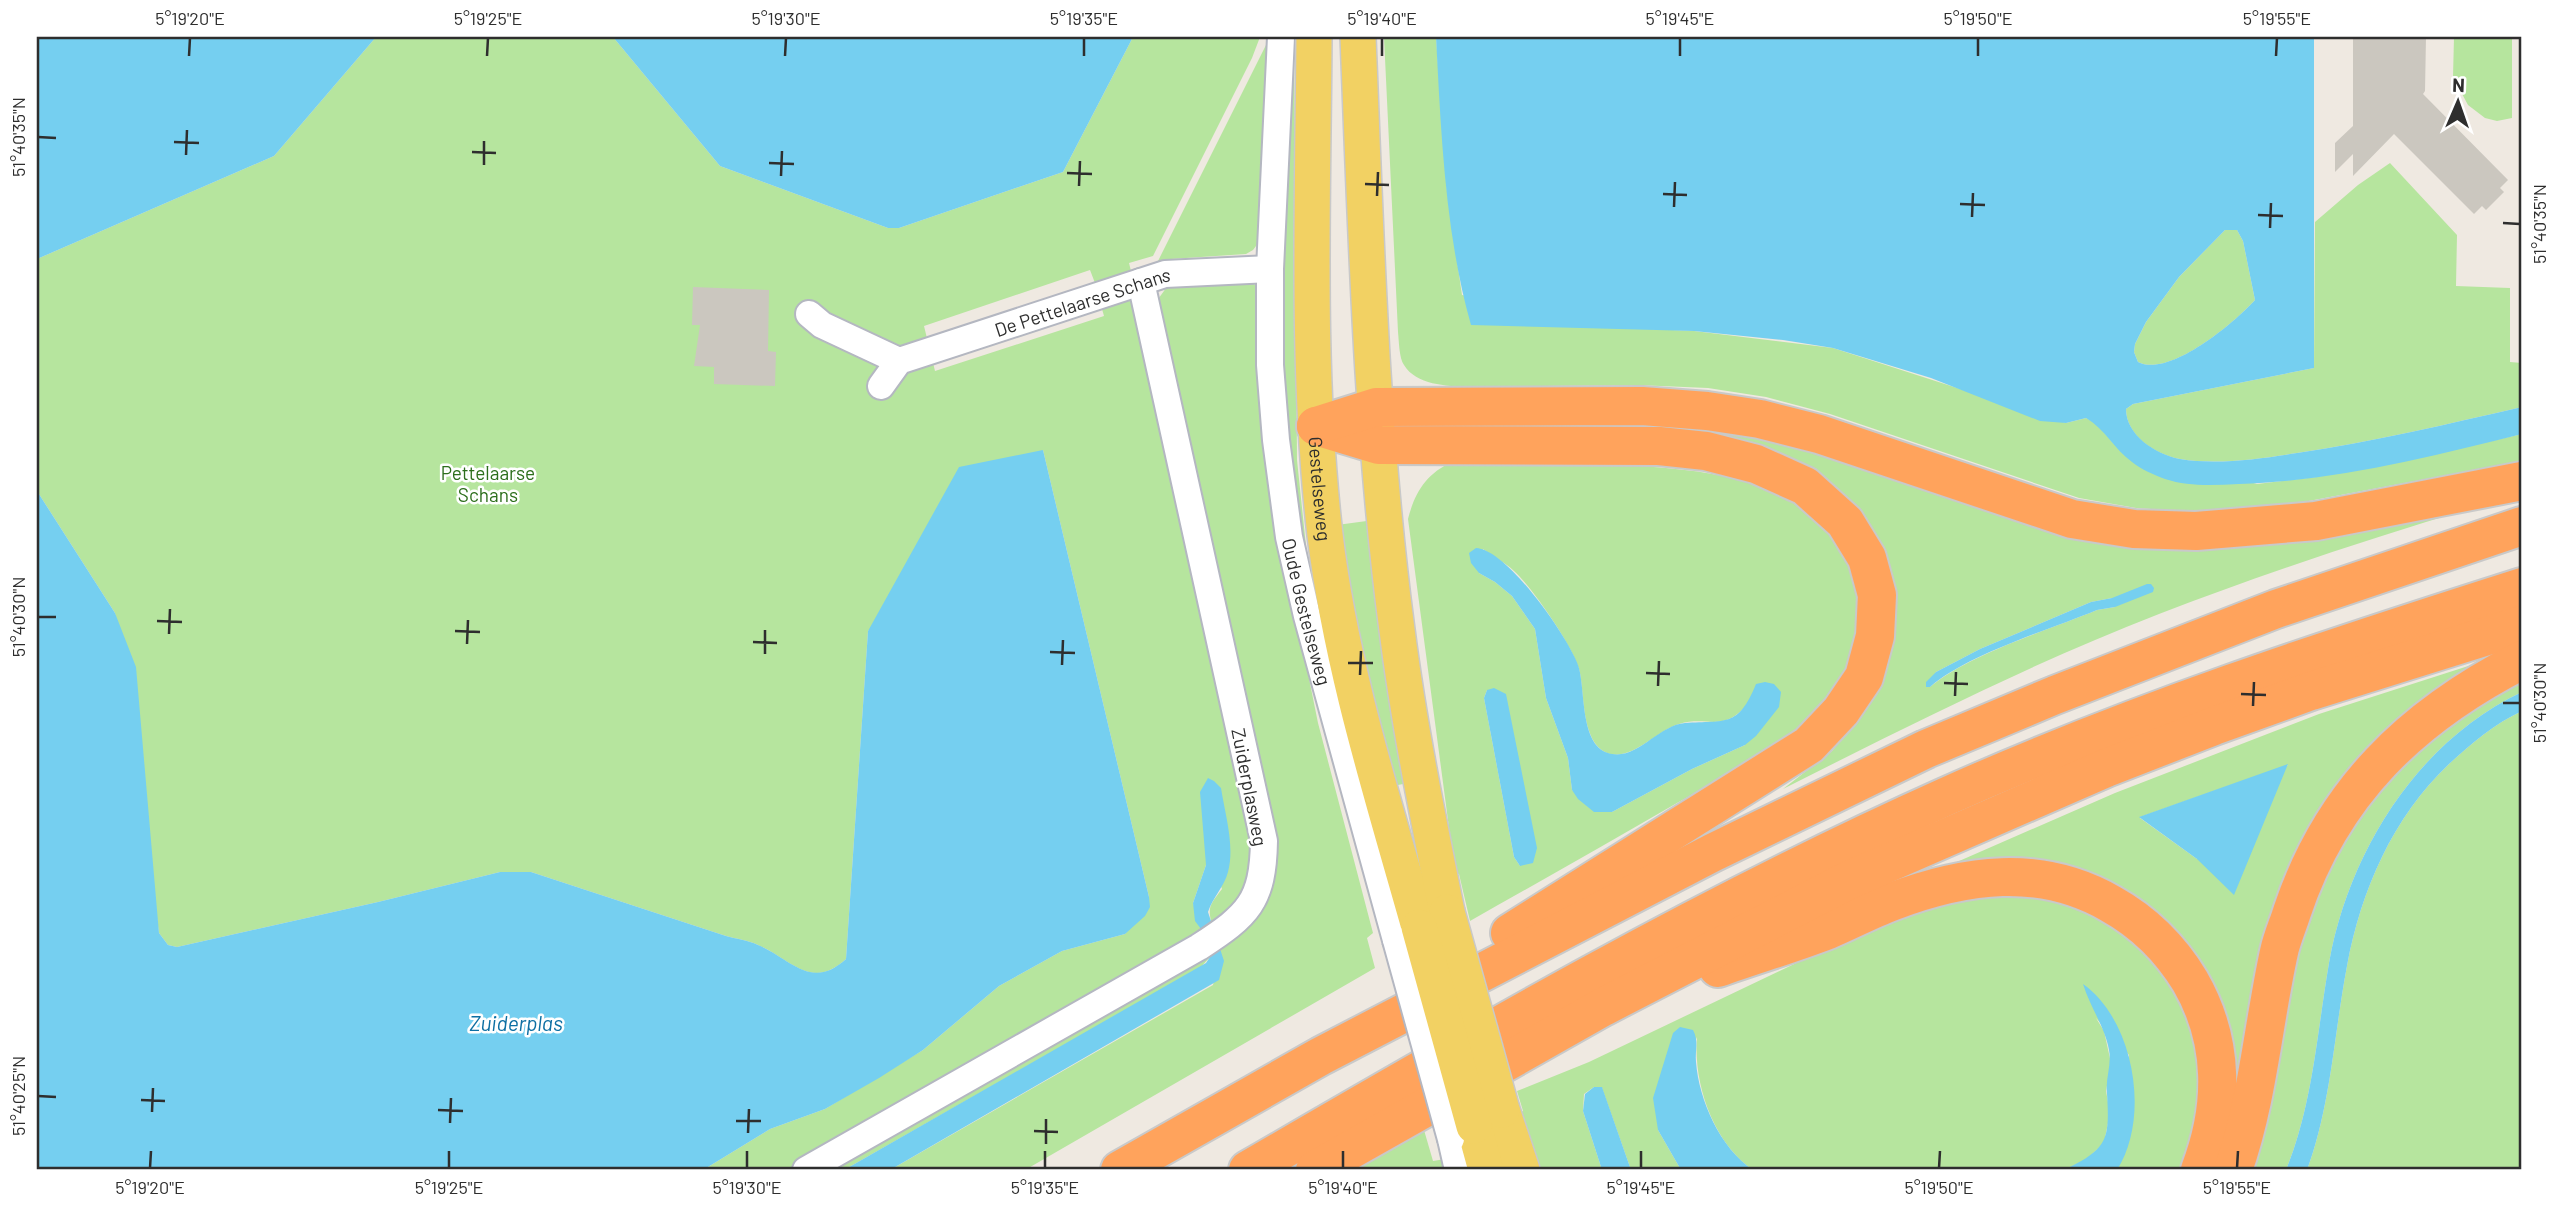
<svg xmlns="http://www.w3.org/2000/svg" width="2559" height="1207" font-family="Barlow,sans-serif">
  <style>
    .green { fill: #b6e59e; fill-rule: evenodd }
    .water { fill: #75cff0; fill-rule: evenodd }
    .building { fill: #cbc7bf }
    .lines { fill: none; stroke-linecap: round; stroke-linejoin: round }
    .minor-casing { stroke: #b4b7c1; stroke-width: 30 }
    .major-casing { stroke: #c9c9c9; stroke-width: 38 }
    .highway-casing { stroke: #c9c9c9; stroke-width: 42 }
    .minor { stroke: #fff; stroke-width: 26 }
    .major { stroke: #f2d163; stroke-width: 35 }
    .highway { stroke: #ffa35c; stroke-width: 38 }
    .minor-bridge-casing { stroke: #b4b7c1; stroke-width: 30; stroke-linecap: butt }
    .major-bridge-casing { stroke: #c9c9c9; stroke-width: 38; stroke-linecap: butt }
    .minor-bridge { stroke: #fff; stroke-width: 26 }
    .major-bridge { stroke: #f2d163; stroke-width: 35 }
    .ticks { fill: none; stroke: #2e2e2e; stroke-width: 2.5 }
    .labels { text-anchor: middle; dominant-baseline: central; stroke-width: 5; stroke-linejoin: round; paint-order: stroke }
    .street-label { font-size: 19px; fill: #2e2e2e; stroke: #fff }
    .park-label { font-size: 19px; fill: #2c6e1b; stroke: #fff }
    .water-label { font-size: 21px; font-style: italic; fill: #0d6fa3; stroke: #fff }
    .neatline { fill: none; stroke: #2e2e2e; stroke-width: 2.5 }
    .ticks-label { font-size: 18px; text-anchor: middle; fill: #2e2e2e }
  </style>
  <rect width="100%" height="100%" fill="#efe9e1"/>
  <g class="green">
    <path d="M 376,37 L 613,37 L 720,166 L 888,228 L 899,228 L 1063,172 L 1133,37 L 1260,37 L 1252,58 L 1153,256 L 1129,263 L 1131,271 L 1095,283 L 1090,270 L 924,326 L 935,371 L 1104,316 L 1100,302 L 1127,299 L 1136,306 L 1257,866 L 1251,889 L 1213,928 C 1207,907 1209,906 1222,889 L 1206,846 L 1206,865 L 1193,903 L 1204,935 L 1185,947 L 792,1170 L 703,1170 L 770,1129 L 825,1109 L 923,1050 L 999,986 L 1062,951 L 1125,934 L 1149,897 L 1043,450 L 868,631 L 846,959 C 811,991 792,960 758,945 C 748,940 736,939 726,936 L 531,872 L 500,872 L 378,902 L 177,947 L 168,945 L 159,933 L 115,613 L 37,491 L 37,259 L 274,156 Z"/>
    <polygon points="1270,37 1259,242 1253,250 1246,254 1171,259 1157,263"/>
    <polygon points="1286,37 1294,37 1297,460 1312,603 1279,393"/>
    <path d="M 1384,37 L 1436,37 L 1447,191 L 1462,295 L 1628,328 L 1694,331 L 1833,348 L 2066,423 L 2086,418 L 2097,424 L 2114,444 L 2257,484 L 2316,477 L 2390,464 L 2522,434 L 2522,461 L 2255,511 L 2197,512 L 2136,508 L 2079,498 L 1830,414 L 1766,397 L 1708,388 L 1637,385 L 1467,387 C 1447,386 1416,385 1404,365 C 1399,358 1399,341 1398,332 Z"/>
    <polygon points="2454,37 2522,37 2512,39 2512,118 2497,121 2485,118 2468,105 2453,77"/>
    <path d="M 2390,163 L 2457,235 L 2456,286 L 2510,288 L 2510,362 L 2522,363 L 2522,407 C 2447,424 2373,442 2297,453 C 2260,459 2217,465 2180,459 C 2154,454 2126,435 2126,409 L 2133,404 L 2314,368 L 2315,222 L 2358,185 Z"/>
    <path d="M 2225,230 L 2237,230 L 2243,241 L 2255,300 C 2234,323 2169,378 2138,362 L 2134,352 L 2135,344 L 2146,322 L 2179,277 Z"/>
    <polygon points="1252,279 1259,294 1297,619 1318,723 1373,933 1367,938 1375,968 1025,1170 890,1170 1213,985 1220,952 1218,946 1261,895 1156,302 1169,284"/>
    <path d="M 1633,419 L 1762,432 L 2070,528 L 2522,493 C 2400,529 2278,568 2159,614 C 2030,664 1906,727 1783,789 L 1832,751 L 1855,723 L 1884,638 L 1812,471 L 1457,432 L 1456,422 ZM 2112,598 L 2115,607 L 2097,610 C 2049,630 1969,654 1930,687 L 1936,672 L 1980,649 L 2091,602 Z"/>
    <path d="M 1452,462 L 1459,466 C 1553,466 1717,453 1797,503 C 1828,523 1847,554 1855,588 C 1865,624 1850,675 1826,703 C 1787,748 1728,774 1677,803 C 1608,843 1539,882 1470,921 L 1459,874 L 1455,873 L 1408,519 C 1415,492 1426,474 1452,462 ZM 1483,549 C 1493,557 1505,562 1514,571 C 1532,587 1572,645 1579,669 C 1585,690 1580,742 1607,753 C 1631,762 1656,731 1679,724 C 1709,715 1721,734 1748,704 L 1745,745 L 1692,769 L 1612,812 L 1572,790 L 1568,758 L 1546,698 L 1535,629 L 1512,596 L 1495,582 L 1479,573 ZM 1487,690 L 1520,866 L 1514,857 L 1484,698 Z"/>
    <polygon points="1374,520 1408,783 1393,786 1365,677 1337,525"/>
    <path d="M 2518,650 L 2344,787 L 2233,1136 L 2221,1035 L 2099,886 L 1886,893 L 2115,793 L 2319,714 ZM 2288,765 L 2197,859 L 2140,818 L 2140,817 Z"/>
    <path d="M 2522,681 L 2522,692 C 2418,741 2349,851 2329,963 C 2317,1032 2313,1104 2286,1170 L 2250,1170 L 2295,954 L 2314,898 L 2368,799 L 2445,725 Z"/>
    <path d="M 2522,711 L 2522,1170 L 2307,1170 C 2331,1105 2334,1034 2347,966 C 2361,890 2393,817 2449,764 C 2472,743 2494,724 2522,711 Z"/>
    <path d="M 1992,894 L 2059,900 L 2115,926 L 2163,970 L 2180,999 L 2196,1040 L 2200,1102 L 2185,1170 L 2117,1170 L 2119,1166 L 2129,1055 L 2096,1018 L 2104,1031 L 2111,1063 L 2106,1091 L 2110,1113 L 2104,1143 L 2087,1159 L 2064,1170 L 1753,1170 C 1713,1143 1693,1083 1697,1037 L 1658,1130 L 1681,1170 L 1631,1170 L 1602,1088 L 1594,1087 L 1584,1094 L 1583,1111 L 1602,1170 L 1540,1170 L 1519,1113 L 1523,1111 L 1517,1091 L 1589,1062 L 1836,944 L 1938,903 Z"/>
    <polygon points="1208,951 1210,957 1200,968 844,1170 819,1170"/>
    <polygon points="1424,1130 1433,1161 1445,1159 1448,1170 1353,1170"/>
  </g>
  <g class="water">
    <polygon points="37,37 376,37 274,156 37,259"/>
    <polygon points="613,37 1133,37 1063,172 899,228 888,228 720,166"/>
    <path d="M 1436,37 L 2314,37 L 2314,368 L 2133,404 L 2126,409 C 2126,435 2155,454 2180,459 C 2217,465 2260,459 2297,453 C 2373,442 2447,424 2522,407 L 2522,434 C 2430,457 2335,481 2239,484 C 2214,485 2189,487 2165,479 C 2155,475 2140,469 2132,462 C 2114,449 2105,429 2086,418 L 2066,423 L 2040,421 L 1931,378 L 1833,348 L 1783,340 L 1694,331 L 1471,325 C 1445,234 1441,131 1436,37 ZM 2225,230 L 2237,230 L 2243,241 L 2255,300 C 2234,323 2169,378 2138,362 L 2134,352 L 2135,344 L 2146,322 L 2179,277 Z"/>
    <path d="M 1043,450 L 1149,897 L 1150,907 L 1145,916 L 1125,934 L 1062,951 L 999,986 L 923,1050 L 879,1078 L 825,1109 L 770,1129 L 703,1170 L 37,1170 L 37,491 L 115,613 L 136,667 L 159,933 L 168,945 L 177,947 L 378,902 L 500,872 L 531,872 L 726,936 C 736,939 748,940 758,945 C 791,959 811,991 846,959 L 868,631 L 959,467 Z"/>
    <path d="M 1476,548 C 1507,549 1568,637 1578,665 C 1586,687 1579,744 1608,753 C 1636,762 1658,725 1685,723 C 1726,720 1738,728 1756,684 L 1765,682 L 1774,684 L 1781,692 L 1779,707 L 1756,736 L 1745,745 L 1692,769 L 1612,812 L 1594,812 L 1578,799 L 1572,790 L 1568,758 L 1546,698 L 1535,629 L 1512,596 L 1495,582 L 1479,573 L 1471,563 L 1469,553 Z"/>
    <path d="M 2147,584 L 2151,584 L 2154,588 L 2153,592 L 2115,607 L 2097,610 C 2049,630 1968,654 1930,687 L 1926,687 L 1926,682 L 1936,672 L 1980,649 L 2091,602 L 2112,598 Z"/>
    <polygon points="1494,688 1506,694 1537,848 1533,863 1520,866 1514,857 1484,698 1487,690"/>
    <path d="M 2522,692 L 2522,711 C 2494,724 2472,743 2449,764 C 2393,817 2361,890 2347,966 C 2334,1034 2331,1105 2307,1170 L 2286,1170 C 2313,1104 2317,1032 2329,963 C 2349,851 2418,741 2522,692 Z"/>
    <polygon points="2288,764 2234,895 2197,859 2139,817"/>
    <path d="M 1208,778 L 1214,781 L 1221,788 C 1225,814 1235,846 1228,872 C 1224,887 1213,897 1208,912 L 1224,961 L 1219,980 L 890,1170 L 844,1170 L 1206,963 L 1210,957 L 1201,929 L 1195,921 L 1193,903 L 1206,865 L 1200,792 Z"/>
    <path d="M 2083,984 C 2134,1020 2151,1117 2117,1170 L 2064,1170 C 2107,1149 2110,1141 2107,1094 C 2105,1079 2112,1065 2109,1050 C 2105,1027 2090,1007 2083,984 Z"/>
    <path d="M 1680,1027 L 1693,1030 C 1699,1041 1695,1050 1696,1062 C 1699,1100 1720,1148 1753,1170 L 1681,1170 L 1658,1130 L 1653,1098 L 1673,1033 Z"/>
    <polygon points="1594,1087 1602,1087 1631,1170 1602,1170 1583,1111 1585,1094"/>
  </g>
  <g class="building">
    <polygon points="2353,37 2426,37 2425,91 2423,94 2508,180 2500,188 2504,192 2486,210 2482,206 2474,214 2394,134 2353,176 2353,154 2335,172 2335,143 2353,126"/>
    <polygon points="693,287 769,290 768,351 776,352 775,386 714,384 714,367 694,366 700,325 692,325"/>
  </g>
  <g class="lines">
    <defs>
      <g id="minor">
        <path id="s1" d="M 1281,37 L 1270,269 L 1270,365 L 1276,440 L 1289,537 L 1307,616 L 1396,940"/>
        <polyline points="809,314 822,325 899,361"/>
        <path id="s2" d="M 881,386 L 899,361 L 1165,274 L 1270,269"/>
        <polyline points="1451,1139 1458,1170"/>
        <path d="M 806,1170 L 1199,947 C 1248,915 1263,902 1264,841 L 1141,282"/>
      </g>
      <g id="major">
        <path id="s3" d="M 1314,37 C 1313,202 1306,370 1325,535 C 1341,668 1383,799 1419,927"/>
        <path d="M 1358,37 C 1366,234 1371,434 1397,630 C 1409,725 1428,818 1447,912"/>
        <polyline points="1502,1110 1522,1170"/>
        <polyline points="1474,1126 1486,1170"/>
      </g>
      <g id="highway">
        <polyline points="1316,426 1379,445 1659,446 1706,451 1756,464 1805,486 1845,522 1867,558 1877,595 1875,636 1864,677 1841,711 1809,745 1510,933"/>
        <polyline points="1316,426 1376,407 1642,406 1707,411 1760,419 1819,434 2072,519 2134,529 2196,531 2316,521 2522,481"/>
        <path d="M 1718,968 C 1754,955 1792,944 1828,930 C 1849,921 1870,910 1891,902 C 1965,874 2040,863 2111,904 C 2145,923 2170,948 2190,981 C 2225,1041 2224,1107 2200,1170"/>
        <polyline points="1120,1170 1321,1056 1712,853 1926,749 2055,695 2276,609 2522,526"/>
        <path d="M 1248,1170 C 1476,1037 1704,905 1945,797 C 2132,713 2327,649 2522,587"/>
        <polyline points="1315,1170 1603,1007 1849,880 2106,768 2214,726 2311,691 2522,625"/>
        <path d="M 2233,1170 C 2258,1099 2263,1025 2279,952 C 2282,938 2288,925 2292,912 C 2332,792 2412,716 2522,660"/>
      </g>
    </defs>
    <use href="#minor" class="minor-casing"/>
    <use href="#major" class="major-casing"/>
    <use href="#highway" class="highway-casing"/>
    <use href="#minor" class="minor"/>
    <use href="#major" class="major"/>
    <use href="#highway" class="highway"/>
    <defs>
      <polyline id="minor-bridge" points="1396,940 1451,1139"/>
      <g id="major-bridge">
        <polyline points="1447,912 1502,1110"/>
        <polyline points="1419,927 1474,1126"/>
      </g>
    </defs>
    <use href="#minor-bridge" class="minor-bridge-casing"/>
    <use href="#major-bridge" class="major-bridge-casing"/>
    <use href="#minor-bridge" class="minor-bridge"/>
    <use href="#major-bridge" class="major-bridge"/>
  </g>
  <path class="ticks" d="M 189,56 L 190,38M 487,56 L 488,38M 785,56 L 786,38M 1084,56 L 1084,38M 1382,56 L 1382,38M 1680,56 L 1680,38M 1978,56 L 1978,38M 2276,56 L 2277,38M 38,137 L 56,138M 174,142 L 199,143M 472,152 L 496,153M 186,155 L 187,130M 769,163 L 794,164M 484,165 L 484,141M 1067,173 L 1092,174M 781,176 L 782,151M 1365,184 L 1389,185M 1079,186 L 1080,161M 1663,194 L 1687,195M 1377,196 L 1378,172M 1960,204 L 1985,205M 1674,207 L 1675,182M 2258,215 L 2283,216M 1972,217 L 1973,193M 2503,223 L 2520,224M 2270,228 L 2271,203M 38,617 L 56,617M 157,621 L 182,622M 455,631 L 480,632M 169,634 L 170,609M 753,642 L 777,643M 467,644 L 468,620M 1050,652 L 1075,653M 765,654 L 765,630M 1348,663 L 1373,663M 1062,665 L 1063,640M 1646,673 L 1670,674M 1360,675 L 1361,651M 1944,683 L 1968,684M 1658,686 L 1659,661M 2241,694 L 2266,695M 1955,696 L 1956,672M 2503,703 L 2520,703M 2253,706 L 2254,682M 38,1096 L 56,1097M 141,1100 L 165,1101M 438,1110 L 463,1111M 152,1112 L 153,1088M 736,1121 L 761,1121M 450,1123 L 451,1098M 1034,1131 L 1058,1132M 748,1133 L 749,1109M 1046,1144 L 1046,1119M 150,1168 L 151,1151M 449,1168 L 449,1151M 747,1168 L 747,1151M 1045,1168 L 1045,1151M 1343,1168 L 1343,1151M 1641,1168 L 1641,1151M 1939,1168 L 1940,1151M 2237,1168 L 2238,1151"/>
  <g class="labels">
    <g class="street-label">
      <text stroke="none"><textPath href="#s2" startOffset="224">De Pettelaarse Schans</textPath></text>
      <text stroke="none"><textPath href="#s3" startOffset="452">Gestelseweg</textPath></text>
      <text stroke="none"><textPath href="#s1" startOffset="578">Oude Gestelseweg</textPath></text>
      <text transform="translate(1250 787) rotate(79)">Zuiderplasweg</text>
    </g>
    <g class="park-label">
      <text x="488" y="472">Pettelaarse<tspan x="488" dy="22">Schans</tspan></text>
    </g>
    <g class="water-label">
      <text x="516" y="1022">Zuiderplas</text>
    </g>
  </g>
  <rect width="2559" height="1207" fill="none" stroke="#ffffff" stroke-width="77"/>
  <g transform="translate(2458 102) rotate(2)" stroke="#ffffff" stroke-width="5" paint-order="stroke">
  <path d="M0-5L12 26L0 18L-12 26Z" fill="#2e2e2e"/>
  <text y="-10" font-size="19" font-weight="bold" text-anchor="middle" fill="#2e2e2e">N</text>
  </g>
  <rect x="38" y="38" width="2482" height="1130" class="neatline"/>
  <g class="ticks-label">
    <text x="190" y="25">5°19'20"E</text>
    <text x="488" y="25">5°19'25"E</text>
    <text x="786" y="25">5°19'30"E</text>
    <text x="1084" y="25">5°19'35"E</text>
    <text x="1382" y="25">5°19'40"E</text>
    <text x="1680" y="25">5°19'45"E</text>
    <text x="1978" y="25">5°19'50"E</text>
    <text x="2277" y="25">5°19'55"E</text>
    <text transform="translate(19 137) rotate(-90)" y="6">51°40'35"N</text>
    <text transform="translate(2540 224) rotate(-90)" y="6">51°40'35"N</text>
    <text transform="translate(19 617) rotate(-90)" y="6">51°40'30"N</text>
    <text transform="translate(2540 703) rotate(-90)" y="6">51°40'30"N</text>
    <text transform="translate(19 1096) rotate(-90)" y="6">51°40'25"N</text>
    <text x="150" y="1194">5°19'20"E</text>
    <text x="449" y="1194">5°19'25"E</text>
    <text x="747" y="1194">5°19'30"E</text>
    <text x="1045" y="1194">5°19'35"E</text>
    <text x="1343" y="1194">5°19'40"E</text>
    <text x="1641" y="1194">5°19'45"E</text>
    <text x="1939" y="1194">5°19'50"E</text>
    <text x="2237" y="1194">5°19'55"E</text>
  </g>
</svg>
